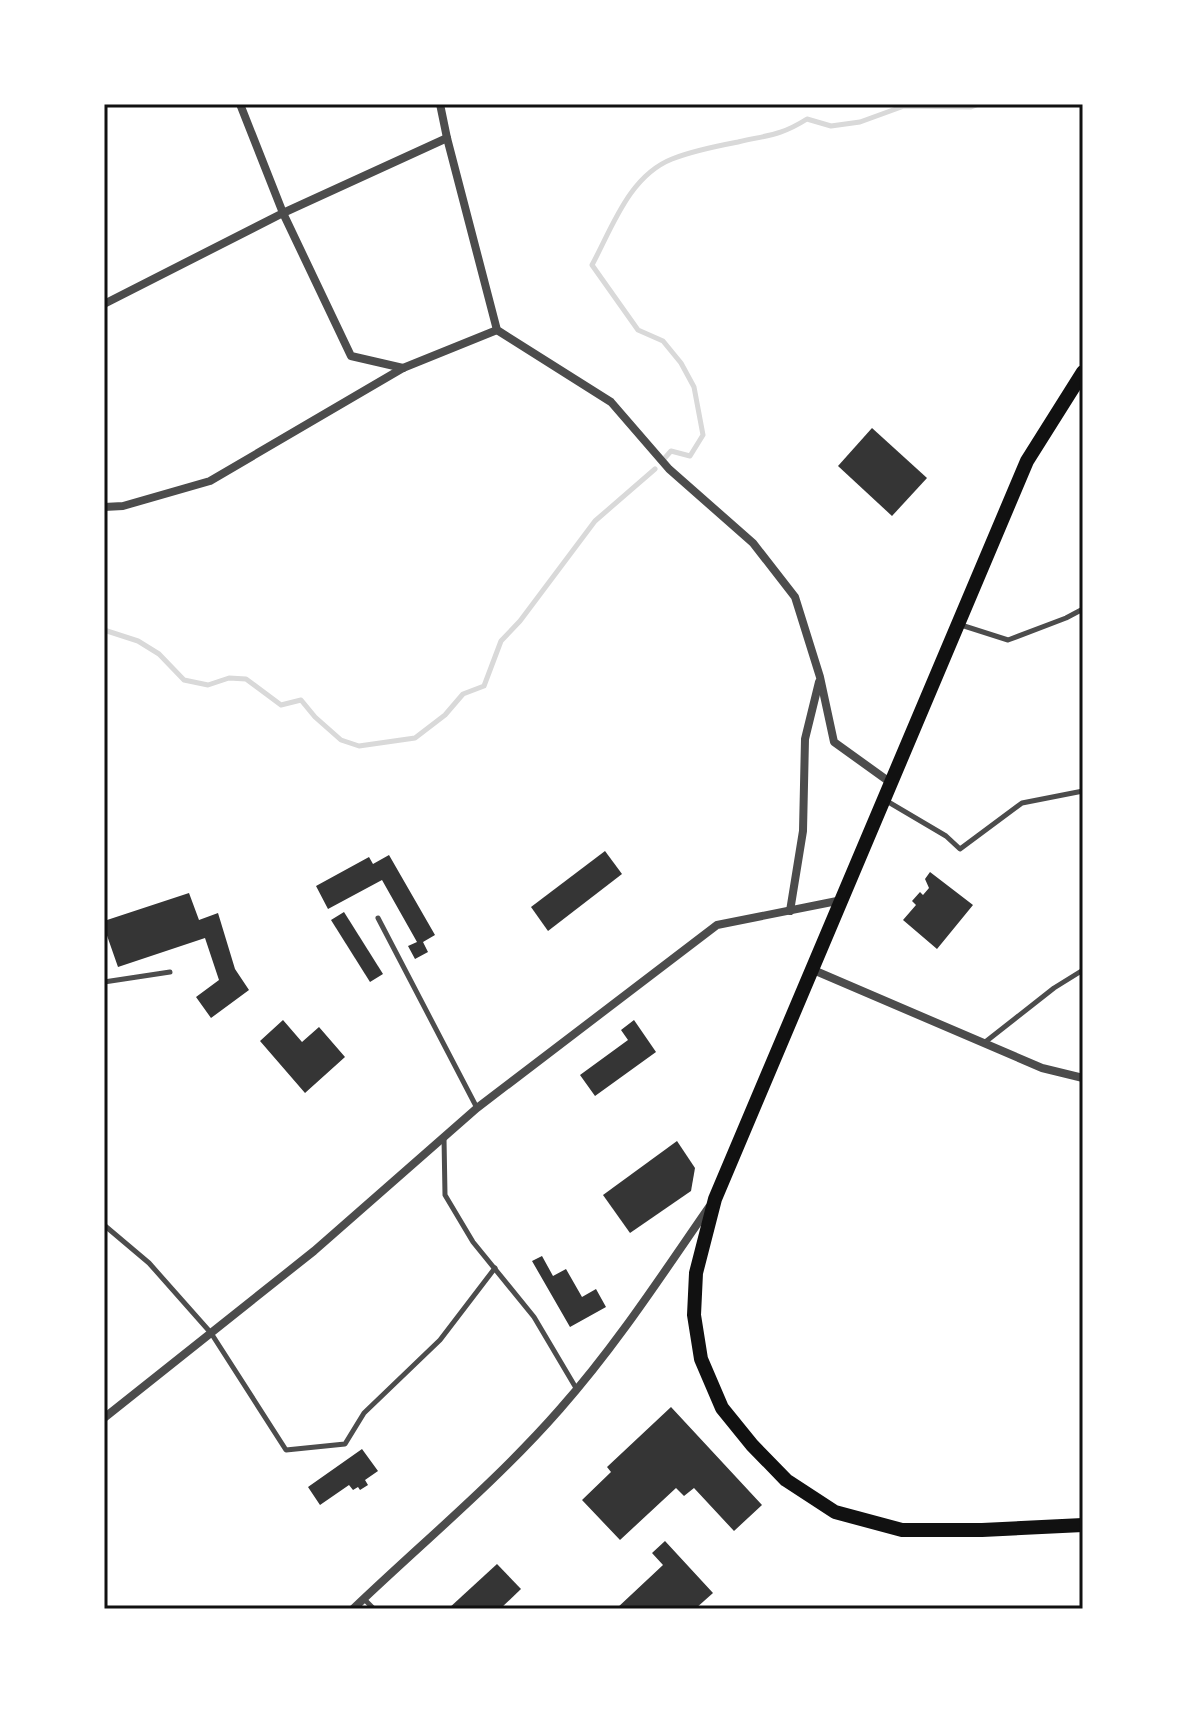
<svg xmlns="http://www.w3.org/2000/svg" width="1187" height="1713" font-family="'Fira Sans Condensed',sans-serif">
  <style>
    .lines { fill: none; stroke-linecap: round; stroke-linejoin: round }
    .stream { stroke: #d9d9d9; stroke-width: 5 }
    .building { fill: #353535 }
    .service { stroke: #4c4c4c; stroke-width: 5 }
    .minor { stroke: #4c4c4c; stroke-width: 8 }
    .primary { stroke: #111; stroke-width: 14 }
    .neatline { fill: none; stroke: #111; stroke-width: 3 }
  </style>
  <rect width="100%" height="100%" fill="#fff"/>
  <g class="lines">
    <g class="stream">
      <path d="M 663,460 L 671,451 L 690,456 L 703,435 L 694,387 L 681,363 L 663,341 L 638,330 L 592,265 C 612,228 629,176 672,159 C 692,151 717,146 738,142 C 768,135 780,136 807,119 L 831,126 L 860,122 L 904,106 L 971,107 L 979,104"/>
      <polyline points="104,630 138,641 159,654 184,680 208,685 229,678 246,679 281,705 301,700 315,717 341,740 359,746 415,738 445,715 463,694 484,686 501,641 520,621 595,521 655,469"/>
    </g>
  </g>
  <g class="building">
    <polygon points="872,428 927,478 892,516 838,466"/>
    <polygon points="605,851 622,874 548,931 531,907"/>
    <polygon points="389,855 435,935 423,942 428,952 415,959 408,946 417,942 382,880 328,909 316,886 369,857 373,864"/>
    <polygon points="930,872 973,905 937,949 903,920 916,905 912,901 920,892 923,895 929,888 925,879"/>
    <polygon points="189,893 199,920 218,913 235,969 249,990 211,1018 196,997 219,980 205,938 118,967 104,927 104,921"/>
    <polygon points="344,912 383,974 370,982 331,920"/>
    <polygon points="283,1020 302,1042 319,1027 345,1057 305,1093 260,1041"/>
    <polygon points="634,1020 656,1052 595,1096 580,1075 628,1040 621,1030"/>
    <polygon points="677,1141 695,1168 691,1191 630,1233 603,1195"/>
    <polygon points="542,1256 553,1276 566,1269 582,1297 596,1289 606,1307 570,1327 532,1261"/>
    <polygon points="671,1407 762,1505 734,1531 694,1488 684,1496 676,1488 620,1540 582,1500 611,1472 607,1467"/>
    <polygon points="362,1449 378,1471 365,1480 368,1485 360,1490 358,1487 353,1490 349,1485 320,1505 308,1487"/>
    <polygon points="665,1541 713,1593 695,1609 616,1609 663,1565 652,1553"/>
    <polygon points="497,1564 521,1589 500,1609 448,1609"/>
  </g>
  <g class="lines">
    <g class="service">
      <polyline points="961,625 1008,640 1066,618 1083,609"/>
      <polyline points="885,800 946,836 960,849 1022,803 1083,791"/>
      <polyline points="378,918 477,1108"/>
      <polyline points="104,982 170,972"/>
      <polyline points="984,1043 1054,988 1083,970"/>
      <polyline points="444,1138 445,1195 473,1242 534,1317 576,1388"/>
      <polyline points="104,1225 149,1263 211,1333 286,1450 345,1444 364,1413 440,1340 495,1268"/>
      <polyline points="364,1599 374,1609"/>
    </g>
    <g class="minor">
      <polyline points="240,104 283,213 351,356 403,368"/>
      <polyline points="440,104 447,138 497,330 611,402 669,469 753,543 795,597 820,677 834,742 891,783"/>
      <polyline points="104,304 283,213 447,138"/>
      <polyline points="104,507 123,506 210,481 403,368 497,330"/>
      <polyline points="790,911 803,831 805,739 819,682"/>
      <polyline points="811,969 1042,1068 1083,1078"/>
      <polyline points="104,1418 314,1251 477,1108 717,925 842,900"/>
      <path d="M 353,1609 C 422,1543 497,1481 560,1409 C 615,1347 662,1275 709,1207"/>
    </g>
    <polyline class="primary" points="1083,372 1027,461 715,1199 696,1273 694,1315 701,1359 722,1408 752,1445 786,1480 835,1512 902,1530 982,1530 1083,1525"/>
  </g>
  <rect width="1187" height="1713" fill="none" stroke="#ffffff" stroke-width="212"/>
  <rect x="106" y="106" width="975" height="1501" class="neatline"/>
</svg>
